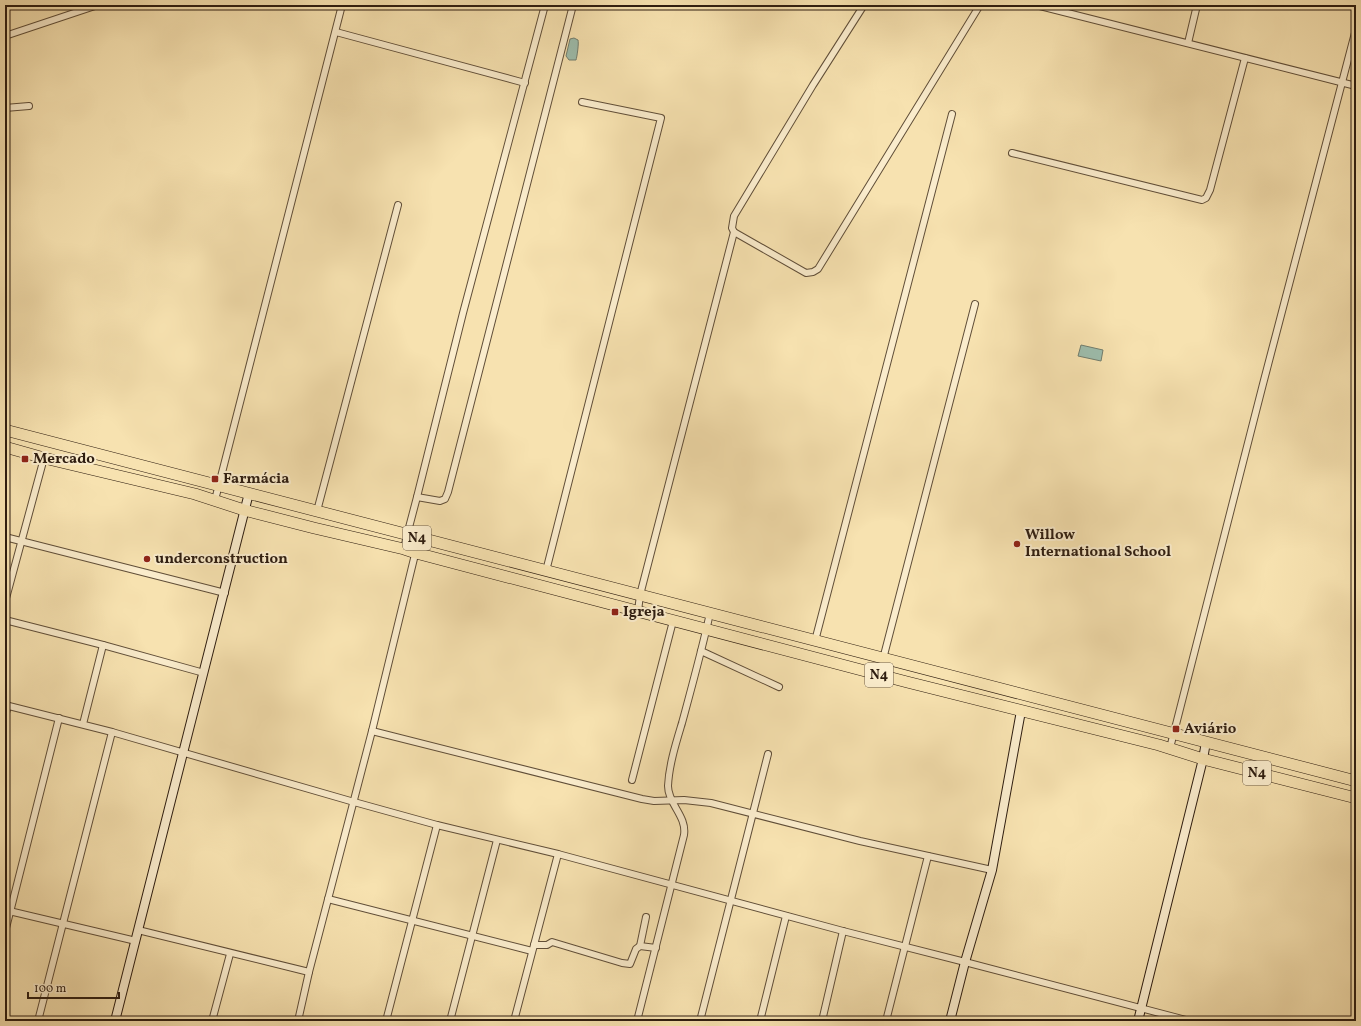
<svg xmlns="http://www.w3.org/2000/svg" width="1361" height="1026" font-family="Vollkorn,serif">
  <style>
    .water { fill: #9dbdad; stroke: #717d6e }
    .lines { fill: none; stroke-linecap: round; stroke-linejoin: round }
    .street-casing { stroke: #604e38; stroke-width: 8 }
    .secondary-casing { stroke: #2e1d10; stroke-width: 10 }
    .highway-casing { stroke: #2e1d10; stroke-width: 12 }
    .street { stroke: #faeccc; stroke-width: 6 }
    .secondary { stroke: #faeccc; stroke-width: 8 }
    .highway { stroke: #f7e2b0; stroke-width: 11 }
    .poi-dot { fill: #8f2418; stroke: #faeccc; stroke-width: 1.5 }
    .labels { text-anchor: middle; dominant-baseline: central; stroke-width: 4; stroke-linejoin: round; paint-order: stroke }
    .shield { fill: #faeccc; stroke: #6b5b48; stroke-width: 1 }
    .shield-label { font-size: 14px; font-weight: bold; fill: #2e1d10 }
    .poi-label { font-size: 15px; font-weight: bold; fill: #2e1d10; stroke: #faeccc; text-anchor: start }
  </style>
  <rect width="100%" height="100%" fill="#f7e2b0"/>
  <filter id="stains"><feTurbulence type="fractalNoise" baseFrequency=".005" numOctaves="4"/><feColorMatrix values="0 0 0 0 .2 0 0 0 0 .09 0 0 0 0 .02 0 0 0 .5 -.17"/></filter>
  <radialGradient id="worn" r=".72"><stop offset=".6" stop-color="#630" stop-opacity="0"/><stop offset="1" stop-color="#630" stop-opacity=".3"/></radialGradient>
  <g class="water">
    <path d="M 574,38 L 578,40 C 579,43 577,57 576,60 L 569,60 L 566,56 L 570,39 Z"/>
    <polygon points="1081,345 1103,350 1101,361 1078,356"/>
  </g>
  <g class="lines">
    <defs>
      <g id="street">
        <polyline points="1036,5 1356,86"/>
        <polyline points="336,32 525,83"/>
        <polyline points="5,36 98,5"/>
        <polyline points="1188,43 1197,5"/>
        <polyline points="5,108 29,106"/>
        <polyline points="1012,153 1202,200 1206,198 1210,190 1245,58"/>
        <polyline points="734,232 806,273 813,272 818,269 980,5"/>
        <polyline points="417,497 440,501 445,499 448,492 573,5"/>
        <polyline points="215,500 342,5"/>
        <polyline points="317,511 398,205"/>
        <polyline points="5,537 225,593"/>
        <polyline points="404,549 407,535 417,497 463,313 545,5"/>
        <polyline points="546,571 661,118 582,102"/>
        <polyline points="5,602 44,458"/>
        <polyline points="638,611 640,595 734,232 732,228 734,216 813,85 864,5"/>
        <polyline points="5,620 103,645 204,673"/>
        <polyline points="815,641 952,114"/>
        <polyline points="701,651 779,687"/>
        <polyline points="883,659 975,304"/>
        <polyline points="5,705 112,732 354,802 437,825 558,854 843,931 965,962 1190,1021"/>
        <polyline points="5,716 8,706"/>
        <polyline points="83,724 103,645"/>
        <polyline points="372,731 642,799 654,801 684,800 711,803 860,841 992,870"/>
        <polyline points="1170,748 1263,384 1356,29"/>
        <polyline points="632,780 673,621"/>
        <polyline points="328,899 532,951"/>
        <polyline points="5,910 136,941"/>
        <polyline points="138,930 309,972"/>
        <polyline points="5,932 59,718"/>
        <polyline points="534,945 547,945 552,942 622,963 630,964 636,949 640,946 656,948"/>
        <polyline points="640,946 646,917"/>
        <polyline points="38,1021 112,732"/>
        <polyline points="212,1021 230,954"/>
        <polyline points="298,1021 309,972 372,731 419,538"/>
        <polyline points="386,1021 437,825"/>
        <polyline points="450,1021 497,840"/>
        <polyline points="514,1021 558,854"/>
        <path d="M 637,1021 L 684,835 C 687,816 668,804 668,786 C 669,765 676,743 682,723 C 692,686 702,650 710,613"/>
        <polyline points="700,1021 768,754"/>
        <polyline points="760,1021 786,916"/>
        <polyline points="822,1021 843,931"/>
        <polyline points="886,1021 928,856"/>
      </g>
      <g id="secondary">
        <polyline points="115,1021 249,493"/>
        <polyline points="950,1021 965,962 992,870 1021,711"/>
        <polyline points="1138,1021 1203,759 1206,742"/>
      </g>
      <g id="highway">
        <polyline points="5,430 1356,781"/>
        <polyline points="5,447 44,458 195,494 244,510 314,528 404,549 416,553 907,682 1159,745 1203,759 1356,798"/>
      </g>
    </defs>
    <use href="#street" class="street-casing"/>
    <use href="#secondary" class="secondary-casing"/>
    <use href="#highway" class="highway-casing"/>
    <use href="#street" class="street"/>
    <use href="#secondary" class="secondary"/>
    <use href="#highway" class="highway"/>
  </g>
  <g class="poi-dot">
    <rect x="21" y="455" width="8" height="8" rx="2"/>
    <rect x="211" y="475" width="8" height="8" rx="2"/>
    <circle cx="1017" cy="544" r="4"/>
    <circle cx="147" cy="559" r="4"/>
    <rect x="611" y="608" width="8" height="8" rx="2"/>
    <rect x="1172" y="725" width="8" height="8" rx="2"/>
  </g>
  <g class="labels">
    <g class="shield">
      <rect x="403" y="526" width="28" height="24" rx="3"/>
      <rect x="865" y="663" width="28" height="24" rx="3"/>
      <rect x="1243" y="761" width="28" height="24" rx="3"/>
    </g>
    <g class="shield-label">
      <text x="417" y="538">N4</text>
      <text x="879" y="675">N4</text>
      <text x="1257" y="773">N4</text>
    </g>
    <g class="poi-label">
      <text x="33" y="459">Mercado</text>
      <text x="223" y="479">Farmácia</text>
      <text x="1025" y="535">Willow<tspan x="1025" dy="17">International School</tspan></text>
      <text x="155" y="559">underconstruction</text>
      <text x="623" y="612">Igreja</text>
      <text x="1184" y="729">Aviário</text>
    </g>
  </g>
  <rect width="1361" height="1026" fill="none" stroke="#f7e2b0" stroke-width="20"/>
  <rect x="6" y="6" width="1349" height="1014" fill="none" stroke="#2e1d10" stroke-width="2"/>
  <rect x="10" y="10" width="1341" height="1006" fill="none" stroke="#2e1d10"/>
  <path d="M28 992v6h91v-6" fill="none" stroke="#2e1d10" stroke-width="2"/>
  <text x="34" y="992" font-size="12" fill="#2e1d10" stroke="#faeccc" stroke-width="3" paint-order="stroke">100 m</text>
  <rect width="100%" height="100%" filter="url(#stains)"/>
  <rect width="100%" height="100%" fill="url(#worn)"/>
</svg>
